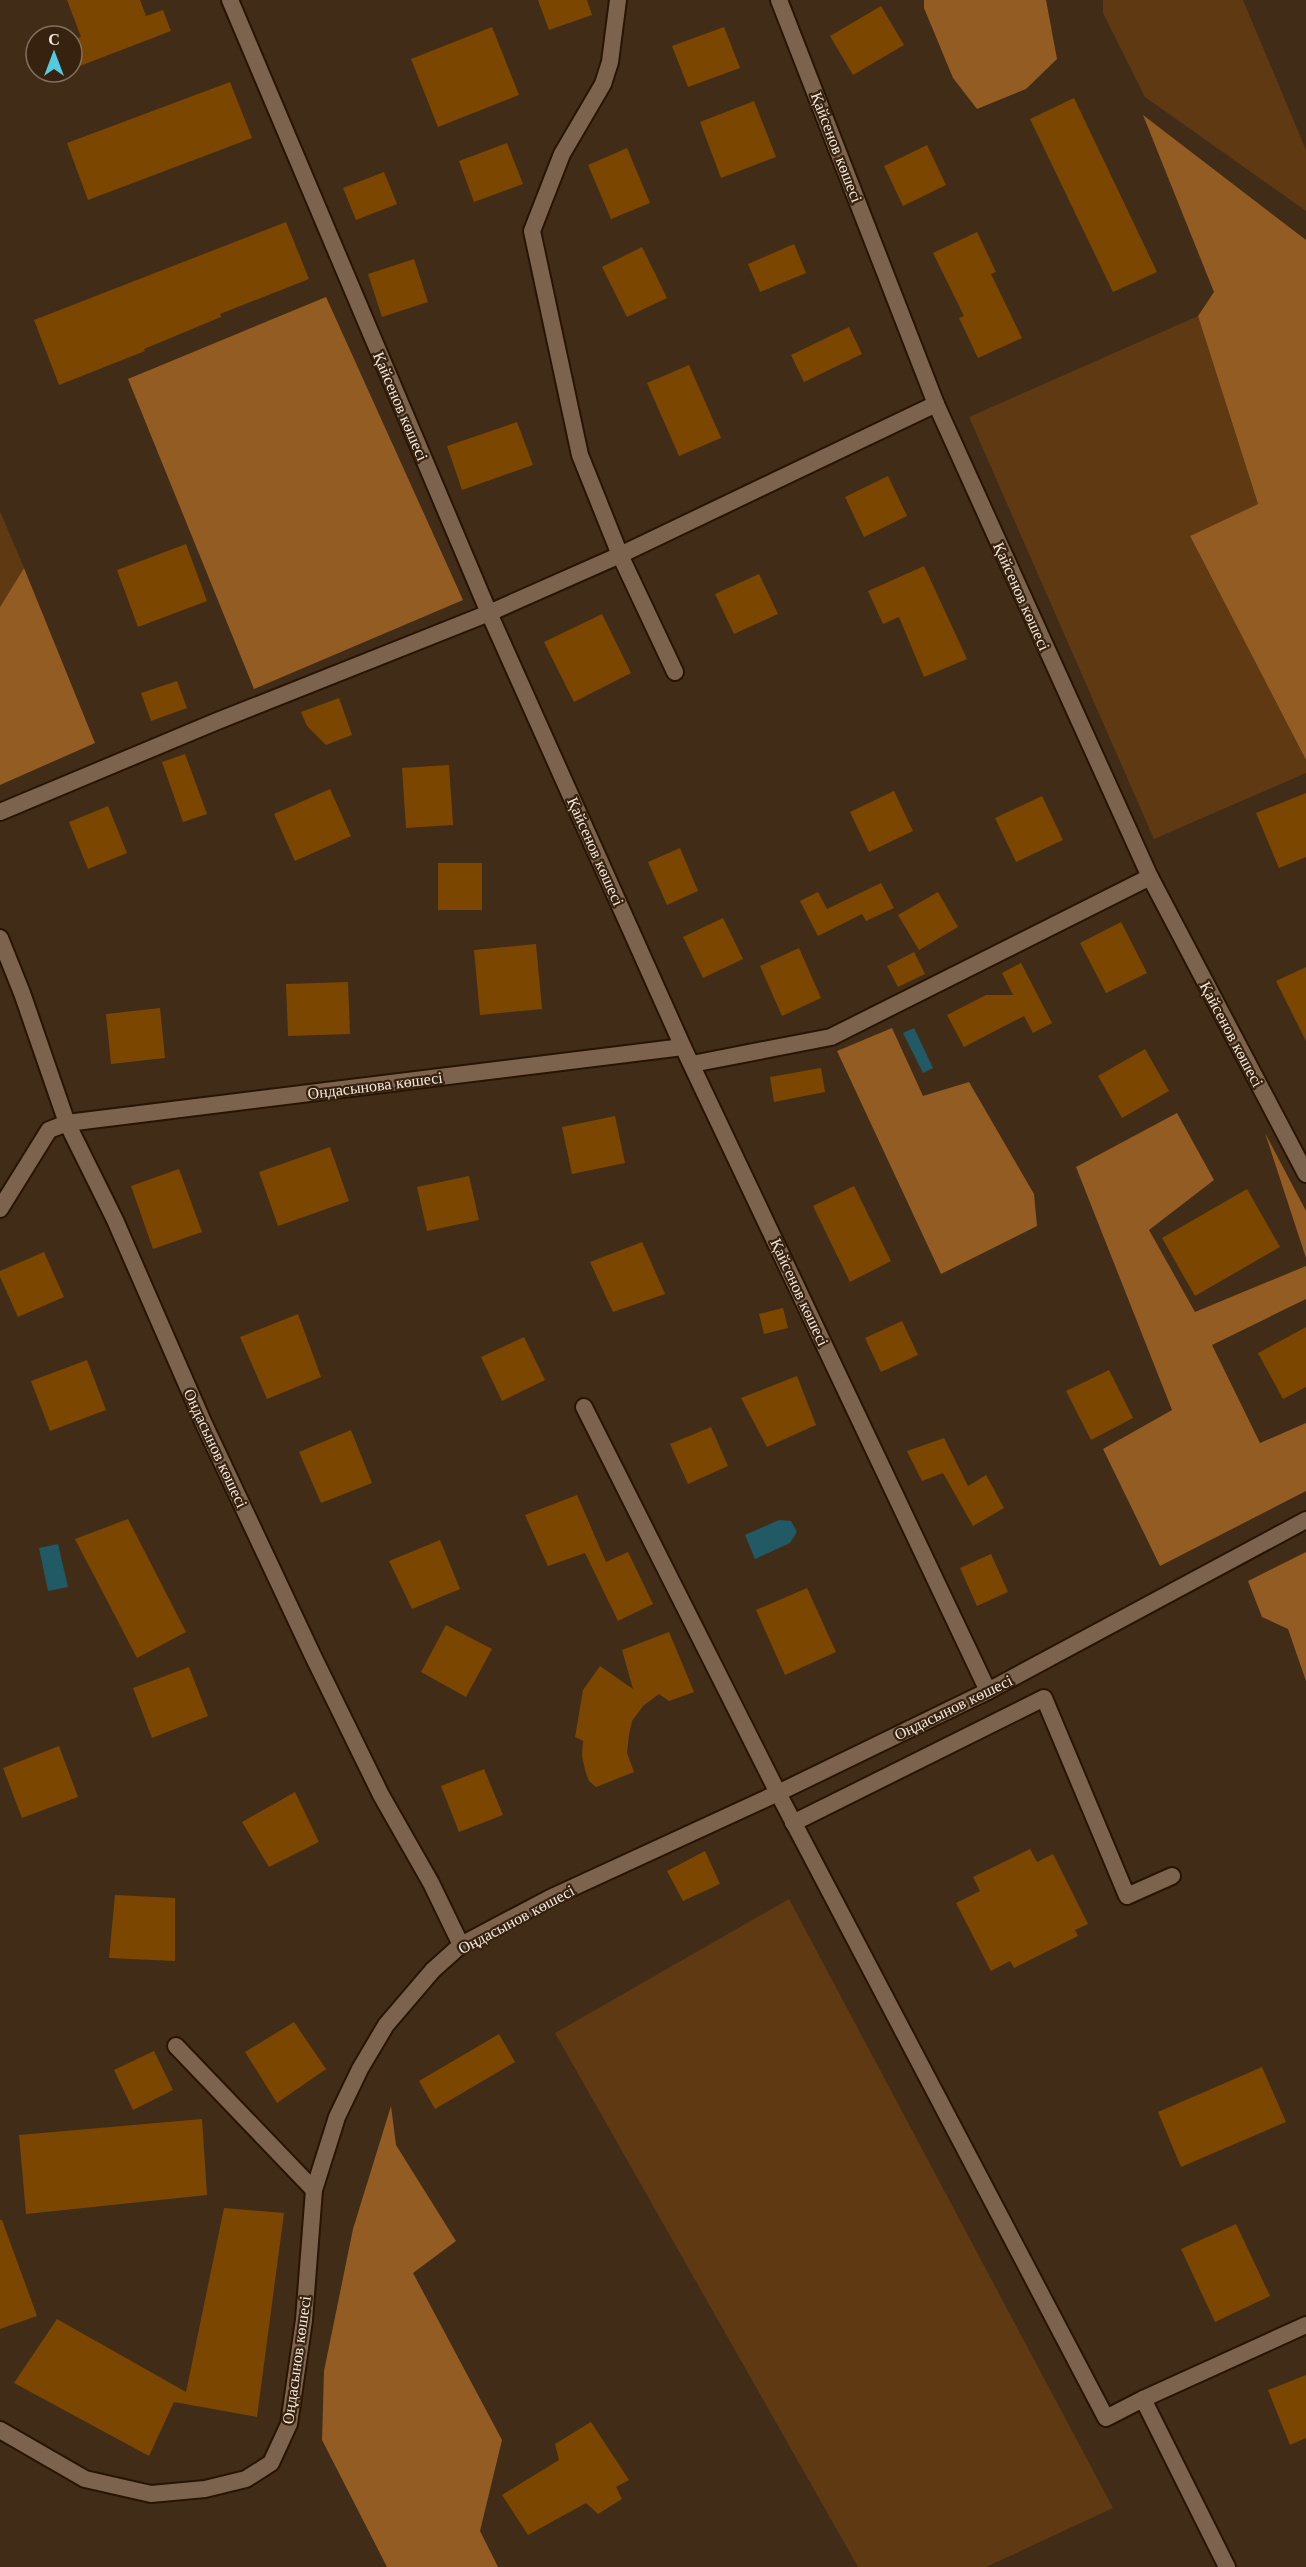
<svg xmlns="http://www.w3.org/2000/svg" width="1306" height="2567" font-family="'Libre Baskerville',serif">
  <style>
    .green { fill: #5f3911 }
    .forest { fill: #935c22 }
    .water { fill: #215a65 }
    .building { fill: #7b4600 }
    .lines { fill: none; stroke-linecap: round; stroke-linejoin: round }
    .minor-casing { stroke: #271402; stroke-width: 20 }
    .tertiary-casing { stroke: #271402; stroke-width: 20 }
    .minor { stroke: #7b634e; stroke-width: 16 }
    .tertiary { stroke: #7b634e; stroke-width: 16 }
    .labels { text-anchor: middle; dominant-baseline: central; stroke-width: 4.5; stroke-linejoin: round; paint-order: stroke }
    .street-label { font-size: 16px; fill: #f6e8dc; stroke: #36220e }
  </style>
  <rect width="100%" height="100%" fill="#412c18"/>
  <g class="green">
    <polygon points="1103,0 1243,0 1306,150 1306,211 1145,97 1103,13"/>
    <polygon points="1198,316 1258,504 1190,536 1306,760 1306,773 1154,839 969,417"/>
    <polygon points="0,511 24,568 0,607"/>
    <polygon points="789,1899 1113,2508 986,2567 858,2567 555,2033"/>
  </g>
  <g class="forest">
    <polygon points="924,0 1046,0 1057,59 1026,89 977,109 953,78 924,8"/>
    <polygon points="1143,115 1306,240 1306,760 1190,536 1258,504 1198,316 1214,292"/>
    <polygon points="326,297 463,600 254,689 128,379"/>
    <polygon points="24,568 95,743 0,785 0,607"/>
    <polygon points="892,1028 923,1096 969,1082 1034,1194 1037,1226 941,1274 837,1051"/>
    <polygon points="1177,1113 1214,1180 1149,1230 1195,1312 1306,1266 1306,1299 1212,1345 1260,1443 1306,1423 1306,1491 1160,1566 1103,1449 1172,1410 1076,1167"/>
    <polygon points="1265,1133 1306,1211 1306,1258"/>
    <polygon points="1306,1552 1306,1681 1288,1629 1262,1617 1248,1581"/>
    <polygon points="391,2106 396,2145 456,2241 413,2273 502,2440 480,2531 498,2567 387,2567 322,2440 324,2371 353,2229"/>
  </g>
  <g class="water">
    <polygon points="914,1028 933,1068 923,1073 903,1033"/>
    <polygon points="779,1520 791,1521 797,1532 790,1543 755,1559 745,1535"/>
    <polygon points="58,1544 68,1587 48,1591 39,1548"/>
  </g>
  <g class="building">
    <polygon points="67,0 140,0 146,16 163,10 171,31 72,69 72,40 81,37"/>
    <polygon points="538,0 587,0 592,15 549,30"/>
    <polygon points="881,6 904,45 853,75 830,36"/>
    <polygon points="492,27 519,95 438,127 411,59"/>
    <polygon points="724,27 740,68 688,87 672,46"/>
    <polygon points="230,82 252,138 88,200 67,143"/>
    <polygon points="1074,98 1157,272 1113,292 1030,119"/>
    <polygon points="754,101 776,157 721,178 700,122"/>
    <polygon points="507,143 523,184 474,202 459,161"/>
    <polygon points="927,145 946,185 903,206 884,166"/>
    <polygon points="627,148 650,203 611,219 588,165"/>
    <polygon points="384,172 397,204 356,220 343,188"/>
    <polygon points="286,222 309,279 220,314 221,317 144,349 145,351 59,385 34,320"/>
    <polygon points="977,232 996,272 991,274 1022,338 978,358 959,318 964,316 933,253"/>
    <polygon points="794,244 806,273 760,292 748,264"/>
    <polygon points="642,247 667,298 627,317 602,267"/>
    <polygon points="414,259 428,302 382,317 368,274"/>
    <polygon points="849,327 862,354 804,382 791,355"/>
    <polygon points="689,365 721,438 679,456 647,383"/>
    <polygon points="517,422 533,465 462,490 447,446"/>
    <polygon points="888,476 907,516 864,537 845,497"/>
    <polygon points="186,544 207,601 138,627 117,570"/>
    <polygon points="924,566 967,659 924,677 899,617 883,624 868,591"/>
    <polygon points="759,574 778,614 734,634 715,594"/>
    <polygon points="602,614 631,673 574,702 544,642"/>
    <polygon points="177,681 187,708 151,721 141,693"/>
    <polygon points="339,698 352,735 326,745 307,726 301,712"/>
    <polygon points="185,754 207,814 183,822 162,762"/>
    <polygon points="449,765 453,825 406,828 402,768"/>
    <polygon points="330,789 351,836 295,861 274,814"/>
    <polygon points="894,791 913,831 869,852 850,812"/>
    <polygon points="1306,793 1306,857 1279,868 1256,813"/>
    <polygon points="1042,796 1063,840 1016,862 995,818"/>
    <polygon points="108,806 127,853 88,869 69,822"/>
    <polygon points="680,848 698,891 667,905 648,862"/>
    <rect x="438" y="863" width="44" height="47"/>
    <polygon points="881,883 894,908 866,921 862,914 818,936 800,901 818,892 827,909"/>
    <polygon points="938,892 958,927 919,950 898,915"/>
    <polygon points="723,918 743,959 703,978 683,937"/>
    <polygon points="1121,922 1147,973 1106,993 1080,943"/>
    <polygon points="536,944 542,1009 480,1015 474,950"/>
    <polygon points="799,948 821,998 782,1016 760,966"/>
    <polygon points="914,952 925,974 898,987 887,966"/>
    <polygon points="1021,963 1052,1023 1033,1033 1024,1016 964,1047 947,1015 986,995 1013,995 1002,973"/>
    <polygon points="1306,967 1306,1041 1276,981"/>
    <polygon points="348,982 350,1034 288,1036 286,984"/>
    <polygon points="160,1008 165,1058 111,1064 106,1014"/>
    <polygon points="1145,1049 1169,1091 1122,1118 1098,1076"/>
    <polygon points="821,1068 825,1092 774,1102 770,1077"/>
    <polygon points="615,1116 625,1163 572,1174 562,1127"/>
    <polygon points="330,1147 349,1201 278,1226 259,1172"/>
    <polygon points="179,1169 202,1232 153,1249 131,1186"/>
    <polygon points="469,1176 479,1220 427,1231 417,1187"/>
    <polygon points="854,1186 891,1261 850,1282 813,1206"/>
    <polygon points="1247,1189 1280,1247 1195,1296 1162,1238"/>
    <polygon points="642,1242 665,1294 613,1312 590,1262"/>
    <polygon points="44,1252 64,1297 18,1317 0,1277 0,1271"/>
    <polygon points="783,1308 788,1328 764,1334 759,1314"/>
    <polygon points="298,1314 321,1377 267,1399 240,1337"/>
    <polygon points="902,1321 918,1355 881,1372 865,1338"/>
    <polygon points="1306,1327 1306,1387 1283,1399 1258,1353"/>
    <polygon points="524,1337 545,1380 502,1401 481,1357"/>
    <polygon points="87,1360 106,1410 50,1431 31,1381"/>
    <polygon points="1109,1370 1133,1418 1091,1440 1066,1391"/>
    <polygon points="797,1376 816,1425 767,1447 741,1398"/>
    <polygon points="711,1427 728,1466 688,1484 670,1444"/>
    <polygon points="351,1430 372,1483 321,1503 299,1452"/>
    <polygon points="944,1438 968,1486 986,1475 1004,1508 973,1526 943,1473 922,1481 907,1451"/>
    <polygon points="577,1495 606,1562 628,1552 653,1604 618,1621 585,1553 548,1566 525,1515"/>
    <polygon points="128,1519 186,1632 137,1658 75,1539"/>
    <polygon points="440,1540 460,1589 412,1609 389,1561"/>
    <polygon points="991,1554 1008,1592 977,1606 960,1568"/>
    <polygon points="807,1588 836,1652 785,1675 756,1610"/>
    <polygon points="446,1625 492,1649 466,1697 421,1672"/>
    <polygon points="669,1632 694,1692 669,1701 659,1694 643,1706 632,1721 629,1735 627,1753 634,1772 596,1787 589,1781 585,1770 582,1756 583,1741 575,1737 583,1690 600,1666 633,1689 622,1650"/>
    <polygon points="189,1667 208,1716 152,1738 133,1688"/>
    <polygon points="59,1746 78,1797 22,1818 3,1768"/>
    <polygon points="484,1769 503,1815 459,1832 441,1786"/>
    <polygon points="295,1792 319,1842 269,1867 242,1822"/>
    <polygon points="1030,1849 1037,1862 1053,1854 1088,1924 1075,1930 1078,1936 1014,1968 1010,1961 991,1971 956,1903 980,1891 973,1877"/>
    <polygon points="705,1851 720,1884 683,1901 667,1871"/>
    <polygon points="115,1895 175,1898 175,1961 109,1958"/>
    <polygon points="294,2022 326,2069 277,2103 245,2052"/>
    <polygon points="499,2034 515,2062 435,2109 419,2081"/>
    <polygon points="154,2051 173,2090 133,2110 114,2070"/>
    <polygon points="1262,2067 1286,2122 1181,2167 1158,2112"/>
    <polygon points="202,2119 207,2195 26,2214 19,2135"/>
    <polygon points="224,2208 284,2213 257,2417 174,2402 149,2456 14,2383 57,2319 186,2392"/>
    <polygon points="0,2220 2,2220 37,2316 0,2329"/>
    <polygon points="1236,2224 1270,2296 1215,2322 1181,2249"/>
    <polygon points="1306,2375 1306,2438 1290,2445 1268,2390"/>
    <polygon points="591,2422 629,2480 616,2487 622,2499 598,2514 586,2503 528,2535 502,2495 559,2460 555,2444"/>
  </g>
  <g class="lines">
    <defs>
      <g id="minor">
        <polyline points="230,0 489,613 683,1047 988,1691"/>
        <polyline points="618,0 610,62 603,84 562,154 532,231 580,455 620,555 675,672"/>
        <polyline points="779,0 936,404 1150,877 1306,1174"/>
        <polyline points="0,812 215,722 489,613 620,555 936,404"/>
        <polyline points="0,938 22,993 67,1123 115,1220 204,1424 313,1656 381,1795 431,1883 461,1945"/>
        <polyline points="692,1064 831,1037 1150,877"/>
        <polyline points="0,1209 49,1130 67,1123 683,1047"/>
        <polyline points="584,1407 778,1793 1106,2418 1143,2399 1227,2567"/>
        <polyline points="793,1823 1044,1698 1127,1896 1172,1876"/>
        <polyline points="176,2046 314,2190"/>
        <polyline points="1143,2399 1306,2325"/>
      </g>
      <polyline id="tertiary" points="0,2430 85,2479 151,2494 205,2489 246,2479 271,2463 289,2424 304,2320 314,2190 337,2117 360,2069 386,2025 433,1970 461,1945 550,1898 778,1793 988,1691 1306,1520"/>
    </defs>
    <use href="#minor" class="minor-casing"/>
    <use href="#tertiary" class="tertiary-casing"/>
    <use href="#minor" class="minor"/>
    <use href="#tertiary" class="tertiary"/>
  </g>
  <g class="labels">
    <g class="street-label">
      <text transform="translate(837 147) rotate(69)">Қайсенов көшесі</text>
      <text transform="translate(401 406) rotate(67)">Қайсенов көшесі</text>
      <text transform="translate(1022 596) rotate(66)">Қайсенов көшесі</text>
      <text transform="translate(596 851) rotate(66)">Қайсенов көшесі</text>
      <text transform="translate(1232 1034) rotate(62)">Қайсенов көшесі</text>
      <text transform="translate(375 1085) rotate(-7)">Ондасынова көшесі</text>
      <text transform="translate(800 1292) rotate(65)">Қайсенов көшесі</text>
      <text transform="translate(216 1448) rotate(65)">Ондасынов көшесі</text>
      <text transform="translate(953 1707) rotate(-26)">Оңдасынов көшесі</text>
      <text transform="translate(516 1919) rotate(-28)">Оңдасынов көшесі</text>
      <text transform="translate(296 2360) rotate(-82)">Оңдасынов көшесі</text>
    </g>
  </g>
  <g transform="translate(54 54)"><circle r="28" fill="#36220e" stroke="#837160" stroke-width="1.5"/>
  <path d="M0-4.5L10 22L0 15L-10 22Z" fill="#55cadf"/>
  <text y="-9" font-size="16" font-weight="bold" text-anchor="middle" fill="#f6e8dc">С</text>
  </g>
</svg>
